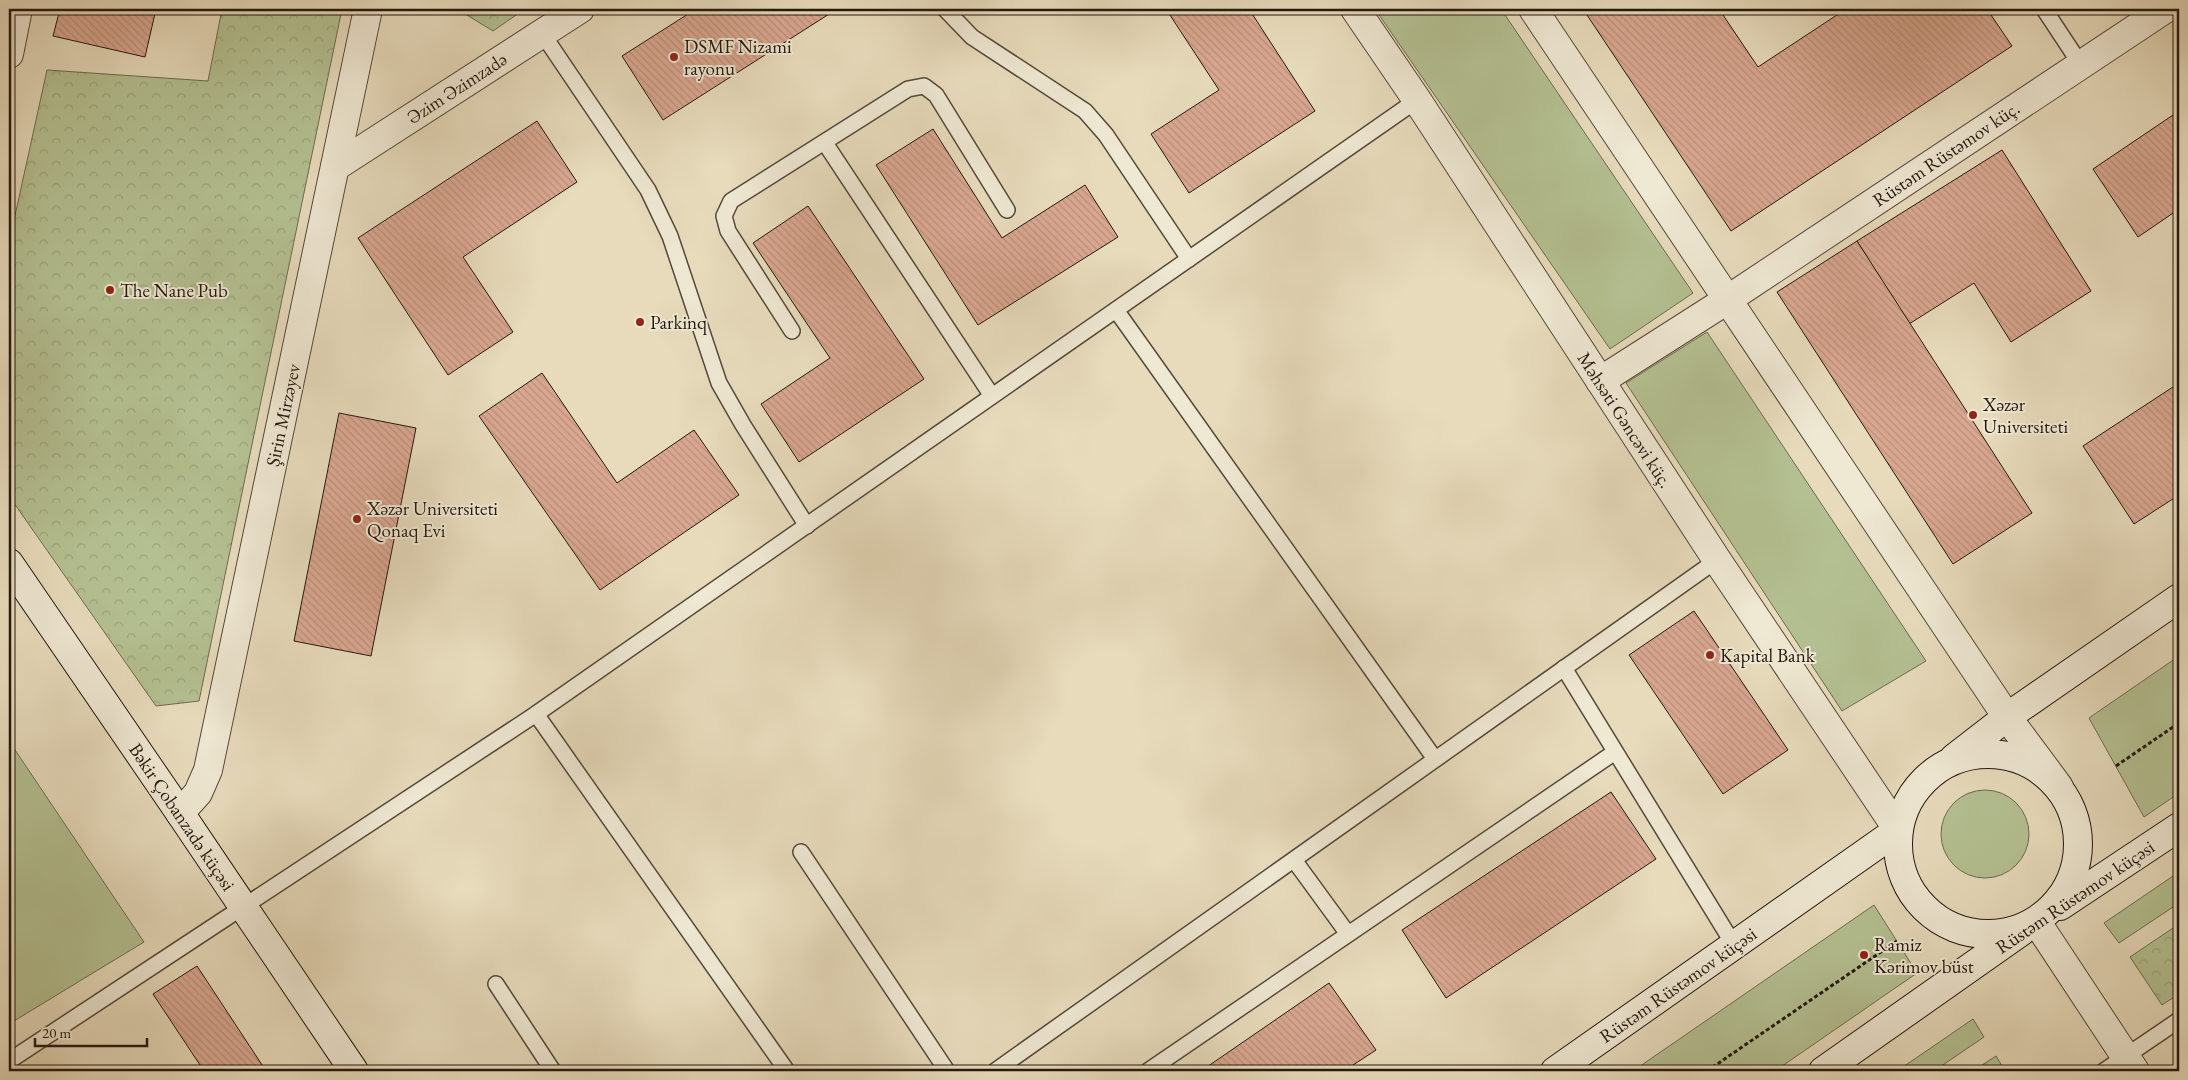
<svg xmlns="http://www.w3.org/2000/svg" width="2188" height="1080" font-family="'EB Garamond',serif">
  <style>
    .green { fill: #b4c092; stroke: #6c6c50 }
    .forest { fill: url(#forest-crowns); stroke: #6c6c50 }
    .building { fill: url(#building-back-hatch); stroke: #24180f }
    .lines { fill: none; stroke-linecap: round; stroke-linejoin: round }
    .lane-casing { stroke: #55493a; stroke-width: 18 }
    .street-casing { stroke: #55493a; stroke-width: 30 }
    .secondary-casing { stroke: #24180f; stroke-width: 30 }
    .path { stroke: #24180f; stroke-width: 3; stroke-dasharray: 4 2.5; stroke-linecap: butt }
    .lane { stroke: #efe8d3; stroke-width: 15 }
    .street { stroke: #efe8d3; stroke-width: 28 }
    .secondary { stroke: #efe8d3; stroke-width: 28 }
    .poi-dot { fill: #8f2418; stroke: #efe8d3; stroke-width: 2 }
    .labels { text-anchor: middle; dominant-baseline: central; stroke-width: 4; stroke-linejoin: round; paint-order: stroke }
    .poi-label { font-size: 19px; fill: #24180f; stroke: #efe8d3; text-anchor: start }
    .street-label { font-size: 19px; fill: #24180f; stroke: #efe8d3 }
  </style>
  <defs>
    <pattern id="forest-crowns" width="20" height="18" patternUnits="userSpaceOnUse" patternTransform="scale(1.25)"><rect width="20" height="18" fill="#b4c092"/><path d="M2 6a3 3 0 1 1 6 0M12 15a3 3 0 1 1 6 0" fill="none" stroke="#9ba47d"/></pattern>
    <pattern id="building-back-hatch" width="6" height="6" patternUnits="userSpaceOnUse" patternTransform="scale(1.25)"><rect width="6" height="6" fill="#d9a790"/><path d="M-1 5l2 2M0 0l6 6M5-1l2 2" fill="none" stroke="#ba8f7b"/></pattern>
  </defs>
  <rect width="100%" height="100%" fill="#e7dbbc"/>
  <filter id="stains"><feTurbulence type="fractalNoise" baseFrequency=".004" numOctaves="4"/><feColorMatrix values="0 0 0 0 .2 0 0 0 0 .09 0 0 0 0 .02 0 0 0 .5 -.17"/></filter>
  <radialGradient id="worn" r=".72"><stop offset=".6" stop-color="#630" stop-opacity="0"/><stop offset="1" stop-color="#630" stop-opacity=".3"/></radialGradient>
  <g class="green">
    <polygon points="1375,9 1501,9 1693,293 1610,349"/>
    <polygon points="1707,332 1926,661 1842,711 1626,383"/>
    <polygon points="2179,656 2179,793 2144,817 2089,718"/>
    <polygon points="9,741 144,942 9,1024"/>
    <circle cx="1985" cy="834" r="44"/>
    <polygon points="2179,872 2179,903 2119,943 2104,923"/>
    <polygon points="1874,905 1917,973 1775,1071 1633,1071"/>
    <polygon points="1973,1019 1984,1037 1934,1071 1897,1071"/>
  </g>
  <g class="forest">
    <polygon points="222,9 342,9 199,701 156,706 9,496 9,243 47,70 208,81"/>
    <polygon points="457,9 525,9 493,31"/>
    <polygon points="2179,924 2179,994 2162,1005 2130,957"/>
    <polygon points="1996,1056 2005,1071 1973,1071"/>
  </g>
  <g class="building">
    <polygon points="60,9 156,9 145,57 53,36"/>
    <polygon points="696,9 837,9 663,120 622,56"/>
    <polygon points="1166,9 1249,9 1315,111 1189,193 1151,134 1219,90"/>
    <polygon points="1583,9 1719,9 1758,67 1846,9 1987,9 2012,46 1731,231"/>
    <polygon points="2179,111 2179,209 2138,237 2093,169"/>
    <polygon points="537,121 577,182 463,257 513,332 448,375 358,238"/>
    <polygon points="933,129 1002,238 1085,185 1118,237 978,325 876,165"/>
    <polygon points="2002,150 2091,291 2011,342 1974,283 1909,324 1857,241"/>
    <polygon points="808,206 924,379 799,462 761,404 830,358 753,243"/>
    <polygon points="1857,241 2032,513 1953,564 1777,292"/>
    <polygon points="542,373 617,483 694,430 739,495 600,590 479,416"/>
    <polygon points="2179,383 2179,495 2134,524 2083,446"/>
    <polygon points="339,413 416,428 371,656 294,641"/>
    <polygon points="1694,611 1788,750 1723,794 1629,655"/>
    <polygon points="1611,792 1656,859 1446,998 1402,930"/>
    <polygon points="197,966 266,1071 204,1071 153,994"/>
    <polygon points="1329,983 1376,1050 1344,1071 1201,1071"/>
  </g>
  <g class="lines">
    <defs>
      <g id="lane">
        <polyline points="945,9 972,37 1085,111 1106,135 1189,259"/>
        <polyline points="2044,9 2081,65"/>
        <polyline points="542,33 648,190 670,236 719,383 743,425 807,526"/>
        <polyline points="825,143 992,396"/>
        <polyline points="1116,310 1435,759"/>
        <polyline points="792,331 728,231 724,216 731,201 908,89 924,86 936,95 1007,210"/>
        <polyline points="1564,668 1734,945"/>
        <polyline points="536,714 787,1071"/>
        <polyline points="801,852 947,1071"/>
        <polyline points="1294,860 1348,934"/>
        <polyline points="496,984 553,1071"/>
        <polyline points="9,1061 536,714 1417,100"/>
        <polyline points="995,1071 1717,560"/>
        <polyline points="1148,1071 1615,752"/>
        <polyline points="2104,1071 2179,1020"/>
      </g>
      <g id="street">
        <polyline points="1355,9 1417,100 1717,560 1898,830"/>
        <polyline points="1533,9 2007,717 2059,787"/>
        <polyline points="9,54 18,9"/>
        <polyline points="335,167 580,9"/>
        <polyline points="1600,381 1727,300 2165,9"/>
        <polyline points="180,813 198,793 208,770 368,9"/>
        <polyline points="2036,921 2135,1071"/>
      </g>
      <g id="secondary">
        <polyline points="9,563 180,813 354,1071"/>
        <circle cx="1988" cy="844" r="90"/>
        <polyline points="1954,758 2007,717 2179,598"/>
        <polyline points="2060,906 2179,827"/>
        <polyline points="1555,1071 1898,830"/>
        <polyline points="1823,1071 2022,931"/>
      </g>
    </defs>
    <use href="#lane" class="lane-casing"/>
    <use href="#street" class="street-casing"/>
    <use href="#secondary" class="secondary-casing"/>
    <g class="path">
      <polyline points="2116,766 2179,723"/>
      <polyline points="1707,1071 1897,941"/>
    </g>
    <use href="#lane" class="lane"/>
    <use href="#street" class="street"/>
    <use href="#secondary" class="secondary"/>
  </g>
  <g class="poi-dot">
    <circle cx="674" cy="57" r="5"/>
    <circle cx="110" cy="290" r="5"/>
    <circle cx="640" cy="322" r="5"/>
    <circle cx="1973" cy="415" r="5"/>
    <circle cx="357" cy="519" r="5"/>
    <circle cx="1710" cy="655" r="5"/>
    <circle cx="1864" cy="955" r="5"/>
  </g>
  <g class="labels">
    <g class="poi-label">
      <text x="684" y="46">DSMF Nizami<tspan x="684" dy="22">rayonu</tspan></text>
      <text x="120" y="290">The Nane Pub</text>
      <text x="650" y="322">Parkinq</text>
      <text x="1983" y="404">Xəzər<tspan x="1983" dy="22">Universiteti</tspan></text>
      <text x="367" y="508">Xəzər Universiteti<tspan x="367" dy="22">Qonaq Evi</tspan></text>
      <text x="1720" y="655">Kapital Bank</text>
      <text x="1874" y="944">Ramiz<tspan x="1874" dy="22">Kərimov büst</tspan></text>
    </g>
    <g class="street-label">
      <text transform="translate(457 88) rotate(-33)">Əzim Əzimzadə</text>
      <text transform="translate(1946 154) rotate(-34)">Rüstəm Rüstəmov küç.</text>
      <text transform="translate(283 415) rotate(-78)">Şirin Mirzəyev</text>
      <text transform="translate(1625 420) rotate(57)">Məhsəti Gəncəvi küç.</text>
      <text transform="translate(182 817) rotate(56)">Bəkir Çobanzadə küçəsi</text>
      <text transform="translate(2075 897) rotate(-34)">Rüstəm Rüstəmov küçəsi</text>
      <text transform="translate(1678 985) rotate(-35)">Rüstəm Rüstəmov küçəsi</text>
    </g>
  </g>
  <rect width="2188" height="1080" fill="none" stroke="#e7dbbc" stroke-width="30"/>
  <rect x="10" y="10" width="2168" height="1060" fill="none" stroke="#24180f" stroke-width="2.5"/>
  <rect x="15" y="15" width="2158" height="1050" fill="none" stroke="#24180f"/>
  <path d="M35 1038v8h112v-8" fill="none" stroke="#24180f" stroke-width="2.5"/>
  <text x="42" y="1038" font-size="15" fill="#24180f" stroke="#efe8d3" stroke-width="4" paint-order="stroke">20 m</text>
  <rect width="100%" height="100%" filter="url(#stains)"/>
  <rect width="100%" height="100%" fill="url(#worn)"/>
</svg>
